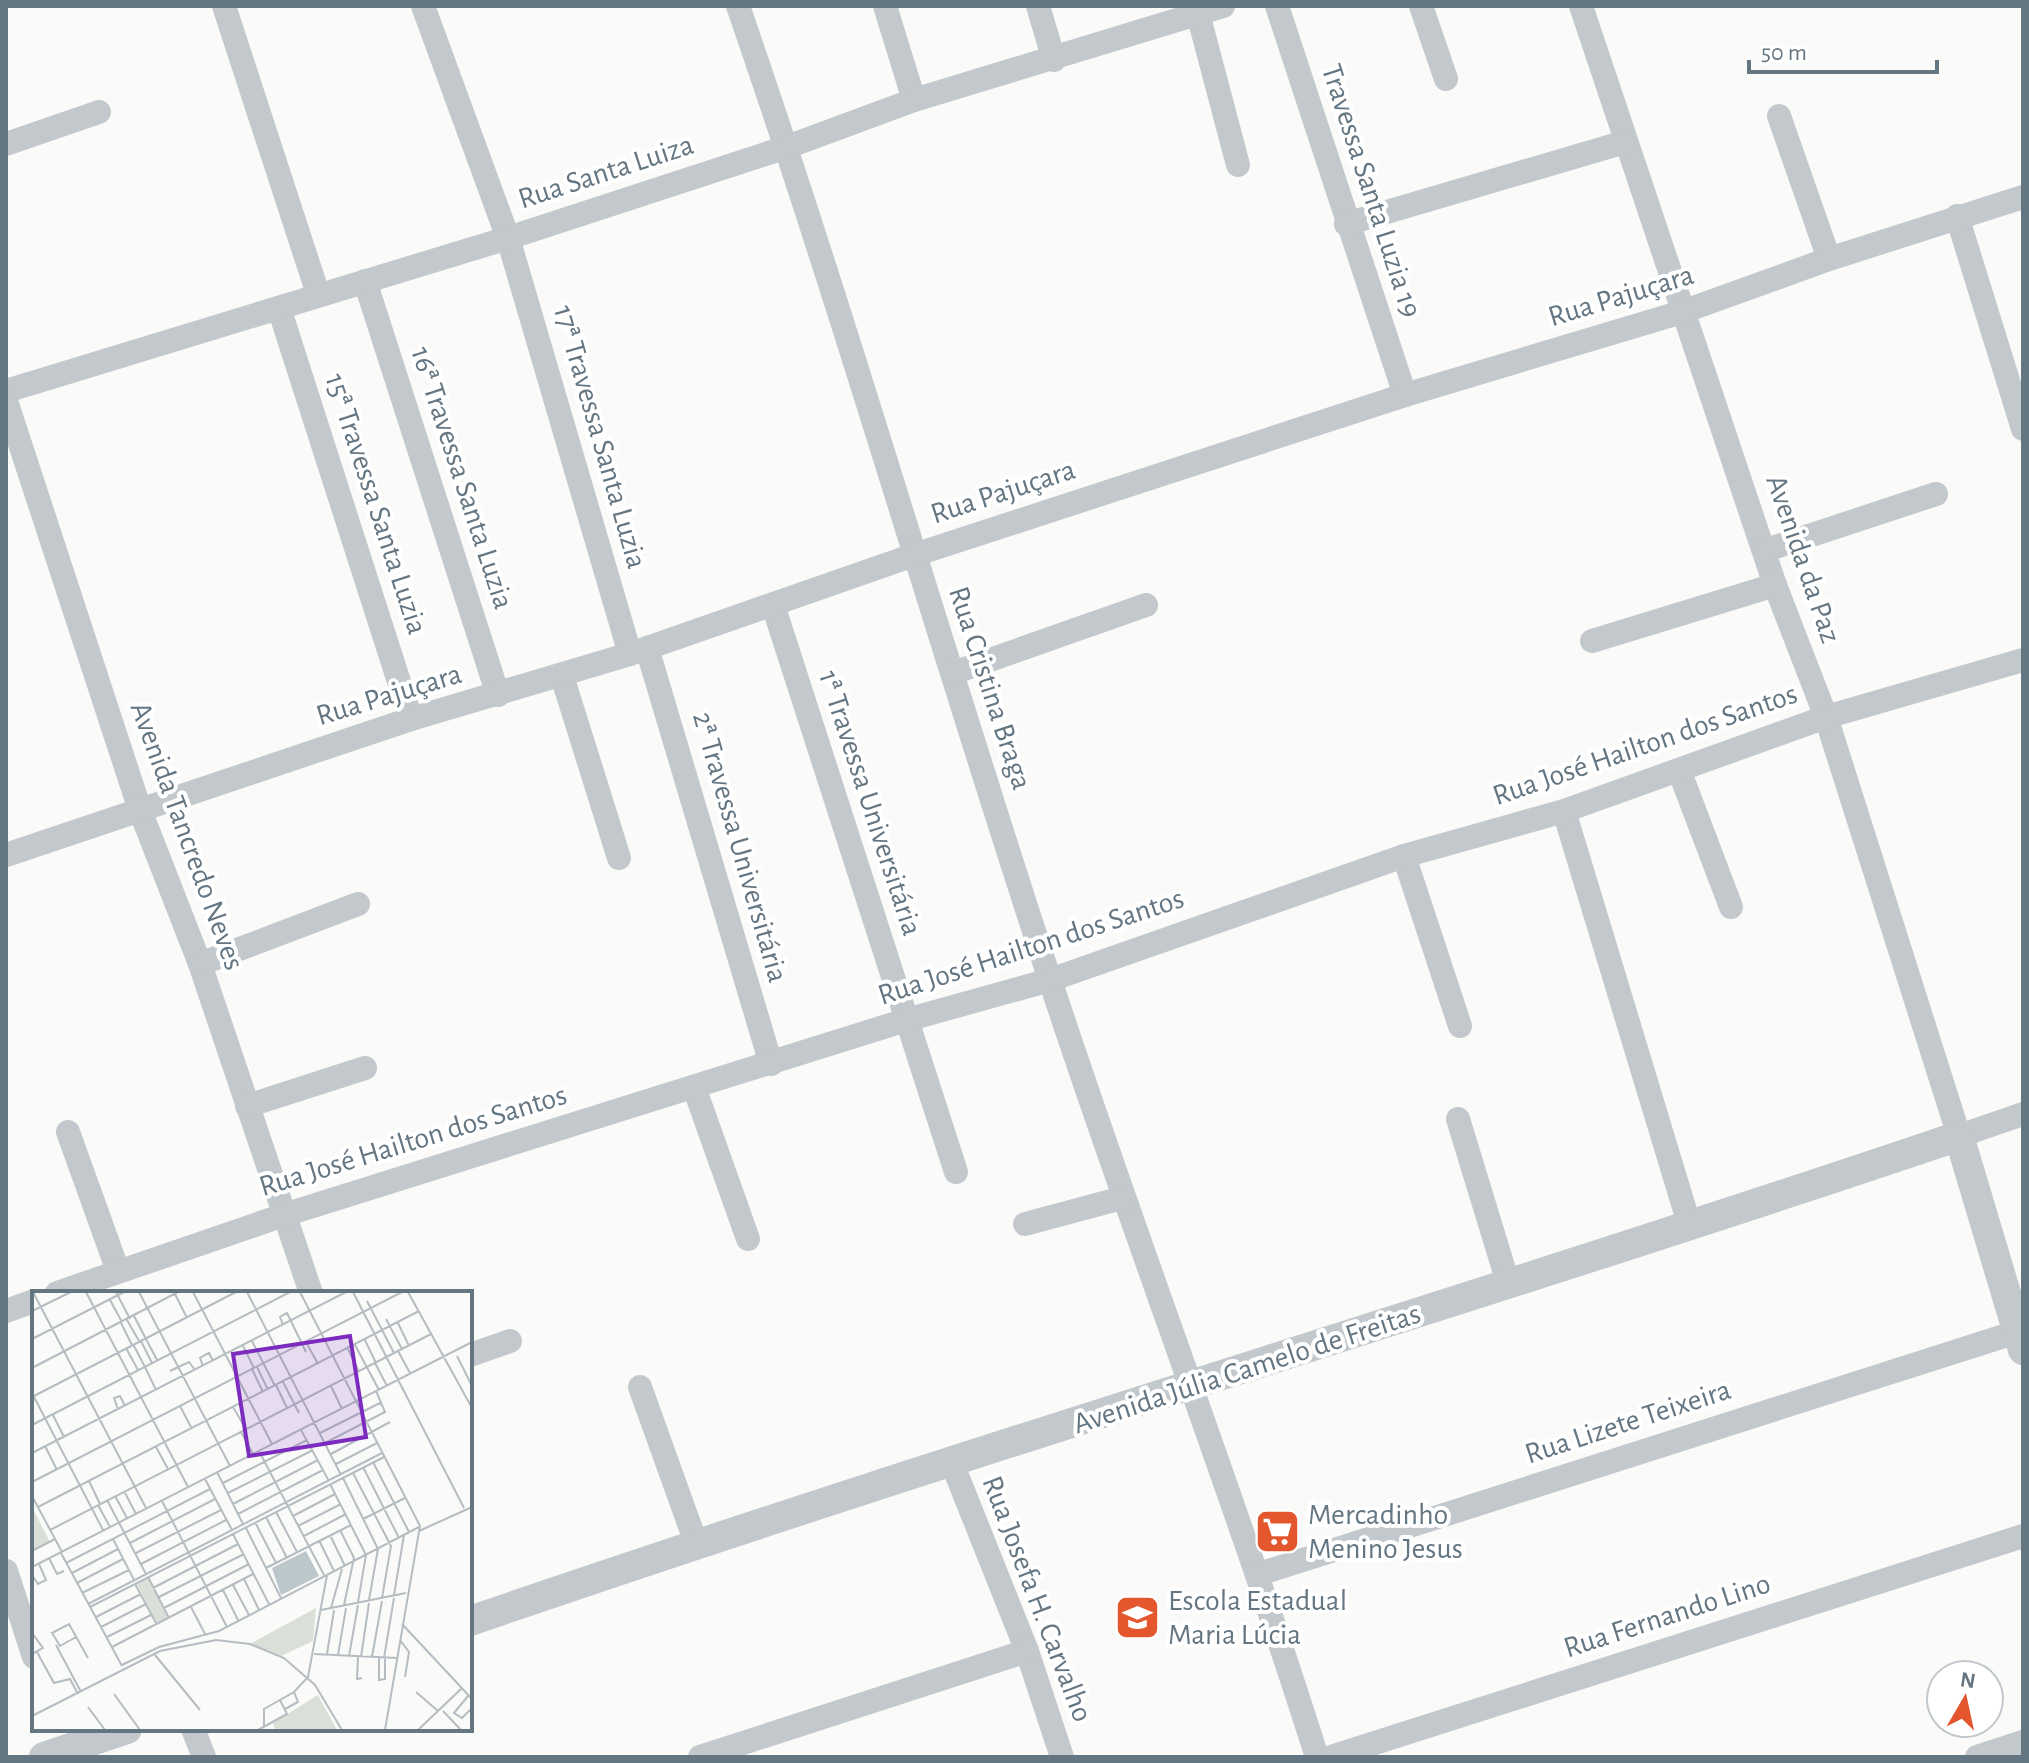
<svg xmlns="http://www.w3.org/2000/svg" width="2029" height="1763" font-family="'Alegreya Sans',sans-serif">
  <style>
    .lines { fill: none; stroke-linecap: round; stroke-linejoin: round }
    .minor { stroke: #c3c8cc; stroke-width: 24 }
    .tertiary { stroke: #c3c8cc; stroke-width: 30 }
    .labels { text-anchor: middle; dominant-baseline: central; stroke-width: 8; stroke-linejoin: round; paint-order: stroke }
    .street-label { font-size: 30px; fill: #657683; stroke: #fff }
    .poi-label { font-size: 30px; fill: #657683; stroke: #fff; text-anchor: start }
    .inset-road { fill: none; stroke: #b5bdc2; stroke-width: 2 }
    .view { fill: #7b2cbf; fill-opacity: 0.15; stroke: #7b2cbf; stroke-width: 4 }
    .inset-edge { fill: none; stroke: #657683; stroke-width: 4 }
  </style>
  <rect width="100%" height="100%" fill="#fafaf8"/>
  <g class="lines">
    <g class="minor">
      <polyline points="224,6 318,294"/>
      <polyline points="423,6 508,238 630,654"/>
      <path d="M 738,6 C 850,330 944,660 1052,986 C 1137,1244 1235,1498 1317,1757"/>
      <polyline points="885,6 914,100"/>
      <polyline points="1038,6 1054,60"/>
      <polyline points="1196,6 1238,165"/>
      <polyline points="1277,6 1405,395"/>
      <polyline points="1421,6 1446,79"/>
      <polyline points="1581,6 1775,585 1826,717 1959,1136 2023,1114"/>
      <polyline points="1779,116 1829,259"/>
      <polyline points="6,144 99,112"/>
      <polyline points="1957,216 2023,429"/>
      <polyline points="1346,224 1625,142"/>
      <polyline points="365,281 498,695"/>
      <polyline points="279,308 411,719"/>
      <polyline points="6,391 508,238 787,147 914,100 1223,6"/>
      <polyline points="6,401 140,810 200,964 311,1293"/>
      <polyline points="1766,550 1936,494"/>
      <polyline points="773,605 956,1172"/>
      <polyline points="1592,641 1775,585"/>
      <polyline points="647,648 771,1064"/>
      <polyline points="953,673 1146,605"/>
      <polyline points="562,676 619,858"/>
      <polyline points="1679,770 1731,907"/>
      <polyline points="1564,811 1690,1227"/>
      <polyline points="6,855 411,719 630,654 914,555 1405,395 1682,312 1829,259 2023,197"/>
      <polyline points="1404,856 1460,1026"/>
      <polyline points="200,964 358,904"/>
      <polyline points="694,1087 748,1239"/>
      <polyline points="247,1106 365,1068"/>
      <polyline points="1458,1119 1509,1286"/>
      <polyline points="68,1132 118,1271"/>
      <polyline points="1025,1224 1122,1198"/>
      <polyline points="57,1293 284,1215 906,1020 1050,980 1404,856 1564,811 1826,717 2023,660"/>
      <polyline points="6,1311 34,1301"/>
      <polyline points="470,1355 510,1341"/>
      <polyline points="640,1387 696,1543"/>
      <polyline points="952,1463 1027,1651 1062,1757"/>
      <polyline points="6,1571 34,1657"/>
      <polyline points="1259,1574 2023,1330"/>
      <polyline points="193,1729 204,1757"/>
      <polyline points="700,1757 1027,1651"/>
      <polyline points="1331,1757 2023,1536"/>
      <polyline points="1977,1757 2023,1742"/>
    </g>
    <g class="tertiary">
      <path d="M 470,1621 C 964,1451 1465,1303 1959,1136 L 2023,1350"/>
      <polyline points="44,1757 127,1729"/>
    </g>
  </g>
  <defs>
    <symbol id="supermarket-square" viewBox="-11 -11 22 22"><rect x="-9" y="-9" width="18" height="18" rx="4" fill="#e4572e" stroke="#fff"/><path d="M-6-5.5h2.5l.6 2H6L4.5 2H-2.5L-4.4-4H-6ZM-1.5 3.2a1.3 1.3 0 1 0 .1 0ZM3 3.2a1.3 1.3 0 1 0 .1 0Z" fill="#fff"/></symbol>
    <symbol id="school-square" viewBox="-11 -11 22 22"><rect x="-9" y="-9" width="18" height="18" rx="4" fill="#e4572e" stroke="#fff"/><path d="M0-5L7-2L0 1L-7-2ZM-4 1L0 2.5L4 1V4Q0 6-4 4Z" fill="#fff"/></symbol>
  </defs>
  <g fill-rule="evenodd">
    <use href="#supermarket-square" x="1252" y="1506" width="51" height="51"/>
    <use href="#school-square" x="1112" y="1592" width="51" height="51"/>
  </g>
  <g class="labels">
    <g class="street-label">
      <text transform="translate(606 172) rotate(-18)">Rua Santa Luiza</text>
      <text transform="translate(1371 191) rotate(72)">Travessa Santa Luzia 19</text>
      <text transform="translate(1621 296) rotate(-17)">Rua Pajuçara</text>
      <text transform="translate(600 437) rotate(74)">17ª Travessa Santa Luzia</text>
      <text transform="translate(462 478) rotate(72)">16ª Travessa Santa Luzia</text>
      <text transform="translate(1003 492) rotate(-18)">Rua Pajuçara</text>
      <text transform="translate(376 504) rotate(72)">15ª Travessa Santa Luzia</text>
      <text transform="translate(1803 559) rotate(71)">Avenida da Paz</text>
      <text transform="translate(990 688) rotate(72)">Rua Cristina Braga</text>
      <text transform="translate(389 695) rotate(-17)">Rua Pajuçara</text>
      <text transform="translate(1645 745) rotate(-19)">Rua José Hailton dos Santos</text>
      <text transform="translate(870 803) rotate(72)">1ª Travessa Universitária</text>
      <text transform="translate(187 836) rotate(70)">Avenida Tancredo Neves</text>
      <text transform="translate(740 847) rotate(74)">2ª Travessa Universitária</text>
      <text transform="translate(1031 947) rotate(-18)">Rua José Hailton dos Santos</text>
      <text transform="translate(413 1141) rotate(-17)">Rua José Hailton dos Santos</text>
      <text transform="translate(1247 1369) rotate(-18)">Avenida Júlia Camelo de Freitas</text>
      <text transform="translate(1628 1422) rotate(-18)">Rua Lizete Teixeira</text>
      <text transform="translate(1037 1599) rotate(69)">Rua Josefa H. Carvalho</text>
      <text transform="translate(1667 1616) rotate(-18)">Rua Fernando Lino</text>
    </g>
    <g class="poi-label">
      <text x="1308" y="1515">Mercadinho<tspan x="1308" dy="34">Menino Jesus</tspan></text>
      <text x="1168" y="1601">Escola Estadual<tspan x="1168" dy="34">Maria Lúcia</tspan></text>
    </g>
  </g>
  <g transform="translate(32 1291)">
    <rect width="440" height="440" fill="#fafaf8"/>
    <path d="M 0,216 L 18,251 L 0,260 ZM 116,287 L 136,327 L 124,332 L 105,293 ZM 284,317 L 281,350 L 249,365 L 218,353 ZM 286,404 L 305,439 L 243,439 L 241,432 Z" fill="#dadfd7"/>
    <path d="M 274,260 L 287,285 L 249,304 L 240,277 Z" fill="#bbc7cb"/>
    <path class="inset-road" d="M 1,1 L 114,217M 54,1 L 156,196M 84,1 L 98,28M 107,1 L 198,175M 161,1 L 240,153M 215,1 L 309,184M 268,1 L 388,235 L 353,439M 321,1 L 432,217M 376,1 L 440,117M 143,3 L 155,27M 78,9 L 90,31M 335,10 L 362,62M 0,20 L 39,1M 102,25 L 125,69M 354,28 L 370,58M 95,29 L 107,50M 89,32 L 100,54M 366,32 L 377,55M 251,34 L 248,26 L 255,22 L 274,61M 0,48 L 92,1M 333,49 L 344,72M 109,50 L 120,72M 220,50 L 243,95M 274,51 L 286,73M 101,53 L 113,76M 323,54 L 347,99M 211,55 L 222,77M 94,57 L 106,79M 316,58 L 327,81M 366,60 L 378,82M 425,65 L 440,95M 343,72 L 355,95M 171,75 L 168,67 L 177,62 L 181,70M 113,76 L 124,99M 225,76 L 236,99M 0,77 L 146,1M 220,78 L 231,101M 138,80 L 157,71 L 163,79M 251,91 L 267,122M 244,94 L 255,117M 299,95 L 310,118M 0,102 L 71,239M 0,106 L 204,1M 148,115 L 160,138M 201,116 L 214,138M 86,118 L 82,107 L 88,105 L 93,115M 21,124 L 32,146M 0,134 L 258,1M 269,139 L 297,190M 209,141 L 221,163M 288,142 L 350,111M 293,152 L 353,121 L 344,100M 13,155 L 25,179M 124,156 L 136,178M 227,160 L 292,284M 0,162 L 314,1M 299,163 L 358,131M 341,171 L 377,241M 304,173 L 345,152M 331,176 L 367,247M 185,181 L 211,233M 321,182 L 359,255 L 350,307M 311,187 L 346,258 L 337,309M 173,188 L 200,239M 57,190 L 68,213M 0,191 L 370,1M 191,192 L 275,149M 298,193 L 334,264 L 326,311M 92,200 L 104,223M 196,202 L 281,159M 0,205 L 30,261M 83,205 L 95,227M 75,209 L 114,283M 130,210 L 195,336M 201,213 L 286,169M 66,214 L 78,236M 6,216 L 387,20M 244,221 L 265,261M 206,223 L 291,179M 261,225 L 303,203M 234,226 L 255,267M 331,228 L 373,207M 223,231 L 244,272M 266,235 L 309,213M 214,237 L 249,307M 18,239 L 399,43M 308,239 L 322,267 L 312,314M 387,240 L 440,216M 201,243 L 237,313M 298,244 L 313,275M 272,245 L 314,223M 81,248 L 102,289M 287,249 L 302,280M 98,252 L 183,208M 0,260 L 23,248M 29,262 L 90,375M 104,262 L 189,219M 17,267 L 25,283 L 32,280M 34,272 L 178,198M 109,273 L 194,229M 0,276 L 440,51M 234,277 L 319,234M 40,282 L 86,258M 0,284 L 6,293 L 14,289 L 7,273M 116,286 L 137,327M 212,288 L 227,319M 45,292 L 91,268M 103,293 L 125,334M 201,294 L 217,324M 121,297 L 206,253M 191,299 L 206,329M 50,302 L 97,279M 362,304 L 372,244M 127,306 L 212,263M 56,313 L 350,162M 58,316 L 352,166M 159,316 L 173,343M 132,317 L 217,273M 299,317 L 310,278M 289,319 L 374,302M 64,326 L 109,303M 370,333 L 440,408M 69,336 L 114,313M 0,342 L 11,357 L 0,363M 44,346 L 28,355 L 20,342 L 37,333 L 56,367M 75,346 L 119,324M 368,349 L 377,361 L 373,386M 24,354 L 49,401M 80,356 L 221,283M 5,361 L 22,392 L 38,388 L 46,403M 282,363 L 365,367M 295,363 L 302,319M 123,364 L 168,419M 306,364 L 314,317M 317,365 L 326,314M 326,365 L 325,388 L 330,387M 329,366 L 337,312M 340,366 L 350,310M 347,367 L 347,389 L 353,388 L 353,367M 352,367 L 362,307M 90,374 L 127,356 L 187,340 L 387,236M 384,401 L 406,420M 82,403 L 108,439M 436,405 L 422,422 L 430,427 L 440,417M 56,416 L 73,439M 253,418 L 266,411 L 262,401M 411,420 L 429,439M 0,425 L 128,360 L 184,349 L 218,353 L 252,367 L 283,394 L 310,439M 232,436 L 232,418 L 262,401 L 276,386 L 295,284M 226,439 L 255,423 L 248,409M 386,439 L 430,397"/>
    <path class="view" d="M 318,45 L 334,146 L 217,165 L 201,63 Z"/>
    <rect width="440" height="440" class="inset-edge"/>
  </g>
  <rect width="2029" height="1763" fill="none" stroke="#657683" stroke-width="16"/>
  <g transform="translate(1965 1699) rotate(9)"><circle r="38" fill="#ffffff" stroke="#c1c8cd" stroke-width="2"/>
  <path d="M0-6L14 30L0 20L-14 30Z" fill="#e4572e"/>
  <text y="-12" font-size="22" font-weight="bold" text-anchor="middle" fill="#657683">N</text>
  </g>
  <path d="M1749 60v12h188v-12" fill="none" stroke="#657683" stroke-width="4"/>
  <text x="1761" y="60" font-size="24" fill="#657683" stroke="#ffffff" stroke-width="6" paint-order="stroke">50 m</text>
</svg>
